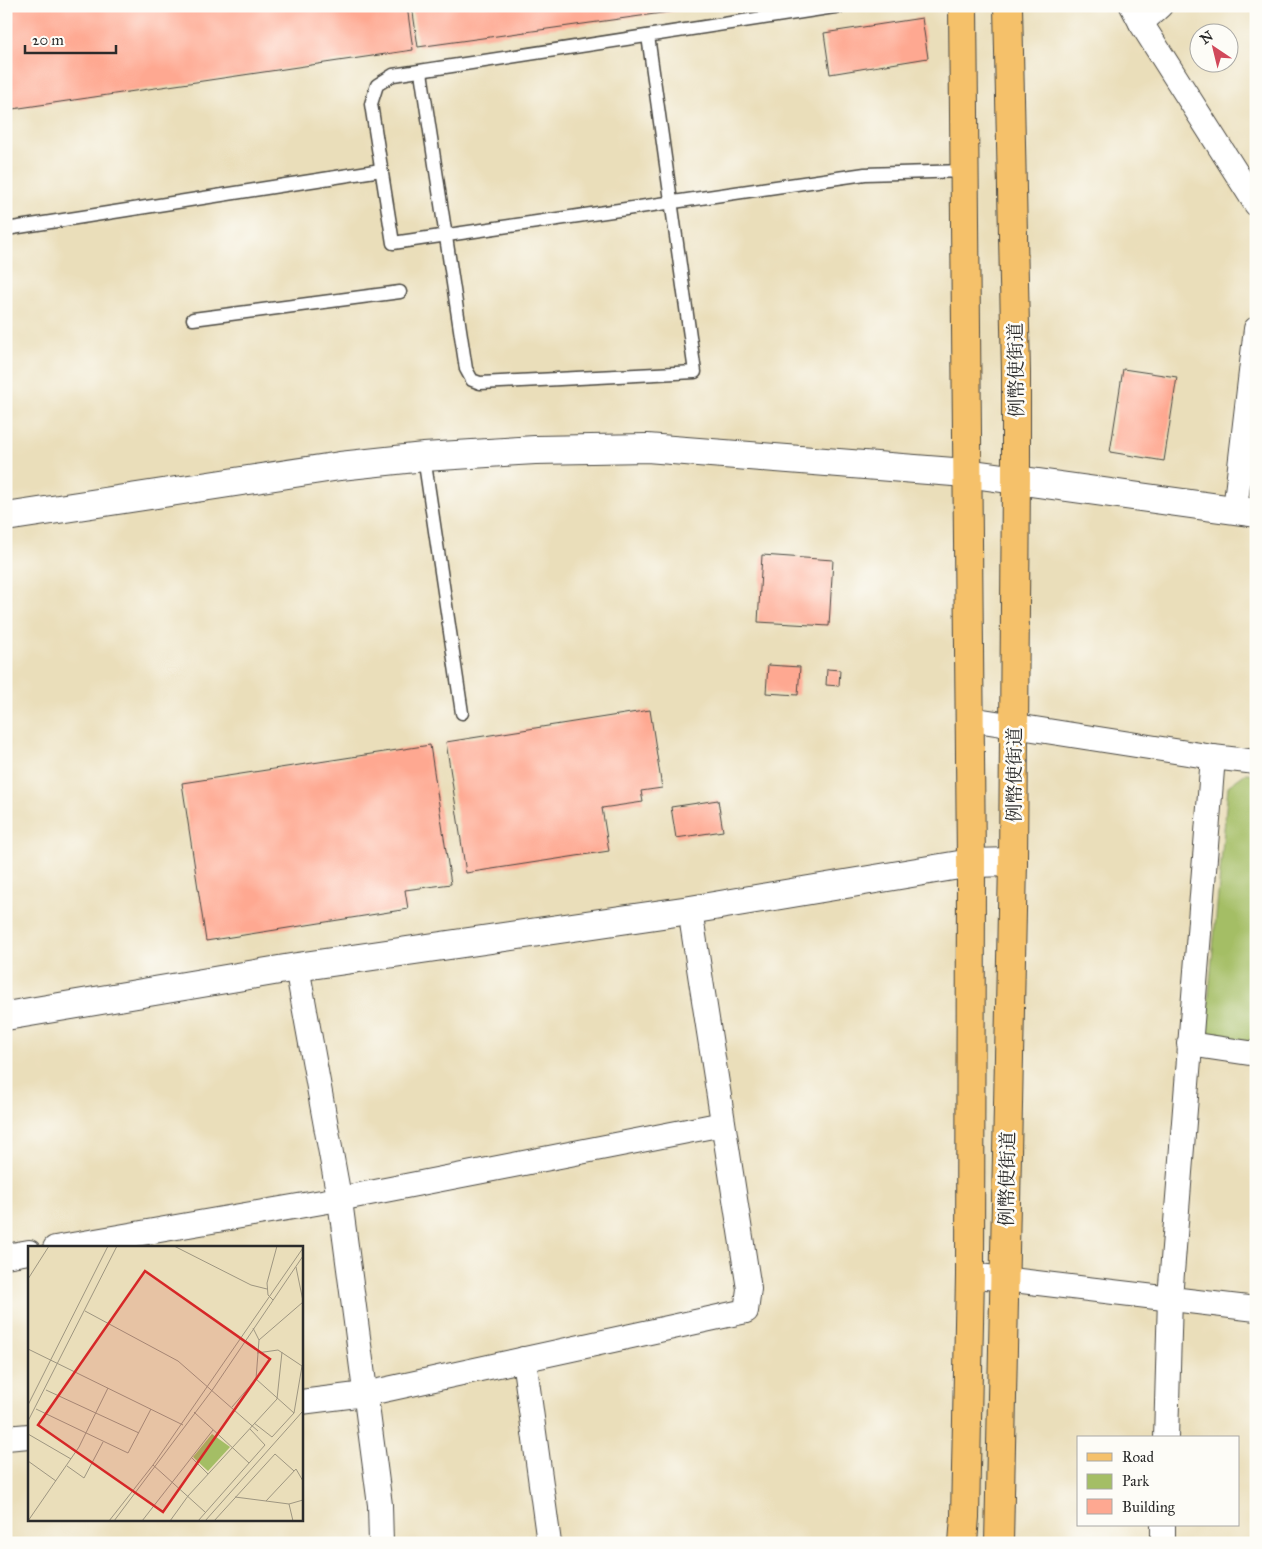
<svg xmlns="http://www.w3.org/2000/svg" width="1262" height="1549" font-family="'IM FELL Great Primer','Noto Serif JP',serif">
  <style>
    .green { fill: #a4be65; stroke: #687448 }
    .building { fill: #fea891 }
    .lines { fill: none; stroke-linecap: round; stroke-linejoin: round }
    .service-casing { stroke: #484640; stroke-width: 15 }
    .minor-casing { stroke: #484640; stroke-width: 26 }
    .tertiary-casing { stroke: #484640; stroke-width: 30 }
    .primary-casing { stroke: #484640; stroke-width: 30 }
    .service { stroke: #fff; stroke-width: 12 }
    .minor { stroke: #fff; stroke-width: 24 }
    .tertiary { stroke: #fff; stroke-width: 28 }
    .primary { stroke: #f5c16b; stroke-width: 28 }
    .labels { text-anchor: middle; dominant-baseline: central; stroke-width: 5; stroke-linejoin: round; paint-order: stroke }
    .street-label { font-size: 19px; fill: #2b2b2b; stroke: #fdfcf7 }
    .inset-road { fill: none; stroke: #9e9681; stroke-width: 1 }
    .view { fill: #d62828; fill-opacity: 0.15; stroke: #d62828; stroke-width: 2.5 }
    .inset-edge { fill: none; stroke: #2b2b2b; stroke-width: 2.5 }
  </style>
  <rect width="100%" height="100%" fill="#fdfcf7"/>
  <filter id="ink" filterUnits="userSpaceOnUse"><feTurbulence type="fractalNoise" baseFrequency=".02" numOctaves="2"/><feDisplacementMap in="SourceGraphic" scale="10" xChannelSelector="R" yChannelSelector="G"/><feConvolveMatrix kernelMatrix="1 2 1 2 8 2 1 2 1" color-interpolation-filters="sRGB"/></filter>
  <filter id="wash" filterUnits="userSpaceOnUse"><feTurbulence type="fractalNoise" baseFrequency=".0096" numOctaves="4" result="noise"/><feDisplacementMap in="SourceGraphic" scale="20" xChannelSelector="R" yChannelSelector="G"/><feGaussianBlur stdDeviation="1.12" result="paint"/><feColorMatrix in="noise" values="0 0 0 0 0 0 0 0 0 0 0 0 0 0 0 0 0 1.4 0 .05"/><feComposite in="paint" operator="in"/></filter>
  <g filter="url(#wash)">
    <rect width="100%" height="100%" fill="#eadeba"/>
    <polygon class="green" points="1246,773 1256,774 1256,1043 1205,1036 1228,786"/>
    <g id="blocks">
      <g class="building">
        <polygon points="6,6 407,6 413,50 6,110"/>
        <polygon points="412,6 705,6 705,7 418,47"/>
        <polygon points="922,18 928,58 830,74 824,33"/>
        <polygon points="1123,369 1177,377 1164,461 1110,452"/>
        <polygon points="762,555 833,560 829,626 758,622"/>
        <polygon points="768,665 800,667 798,695 766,693"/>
        <polygon points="827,669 840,670 839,686 826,685"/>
        <polygon points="650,710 662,788 641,791 643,802 602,808 609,851 466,873 446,742"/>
        <polygon points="430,745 451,884 405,890 408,909 206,941 182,783"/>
        <polygon points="718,800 723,831 676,838 671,807"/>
      </g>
    </g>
  </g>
  <g filter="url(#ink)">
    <use href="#blocks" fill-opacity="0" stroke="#484640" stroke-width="1"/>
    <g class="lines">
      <defs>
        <g id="service">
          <polyline points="841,6 393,75 377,85 371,104 393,243 865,174 965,171"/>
          <polyline points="421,72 466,369 472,380 480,383 695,372 648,36"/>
          <polyline points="6,229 381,170"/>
          <polyline points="193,319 400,292"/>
          <polyline points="424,457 462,713"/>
        </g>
        <g id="minor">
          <polyline points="1132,6 1141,23 1256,204"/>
          <polyline points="1141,23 1160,6"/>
          <polyline points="1235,510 1256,329"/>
          <polyline points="970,719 1213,757 1256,762"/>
          <polyline points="297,967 341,1208 380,1505 381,1543"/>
          <polyline points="1189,1044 1256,1054"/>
          <polyline points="55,1248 339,1199 723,1124"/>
          <polyline points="6,1256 29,1252"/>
          <polyline points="970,1275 1256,1309"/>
          <polyline points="524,1359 549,1543"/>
          <polyline points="301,1402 365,1394 746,1311 749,1289 690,910"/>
          <polyline points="6,1438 29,1436"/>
          <polyline points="1166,1438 1170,1298 1213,757"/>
          <polyline points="1163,1543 1163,1525"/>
        </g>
        <g id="tertiary">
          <polyline points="6,517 340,466 424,457 535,450 647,448 966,473 1256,513"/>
          <polyline points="6,1016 297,967 690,910 971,863 1013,862"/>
        </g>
        <g id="primary">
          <polyline points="963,6 971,863 970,1275 965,1517 963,1543"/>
          <polyline points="999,1543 1013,862 1016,479 1016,373 1008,6"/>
        </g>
      </defs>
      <use href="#service" class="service-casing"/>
      <use href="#minor" class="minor-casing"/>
      <use href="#tertiary" class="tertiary-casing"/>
      <use href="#primary" class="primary-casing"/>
      <use href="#service" class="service"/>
      <use href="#minor" class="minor"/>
      <use href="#tertiary" class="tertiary"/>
      <use href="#primary" class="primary"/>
    </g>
  </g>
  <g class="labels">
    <g class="street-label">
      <text transform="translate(1016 370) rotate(-91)">例幣使街道</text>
      <text transform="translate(1014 775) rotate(-90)">例幣使街道</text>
      <text transform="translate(1007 1179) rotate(-89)">例幣使街道</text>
    </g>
  </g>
  <g transform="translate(28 1246)">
    <rect width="275" height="275" fill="#eadeba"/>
    <path d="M 184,188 L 202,201 L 180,225 L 165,211 Z" fill="#a4be65"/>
    <path class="inset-road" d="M 146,0 L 223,39 L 239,43M 268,21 L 275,55M 0,33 L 21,0M 245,54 L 240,49 L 239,37 L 249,0M 57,65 L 150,115 L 230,185M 231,94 L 275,56M 0,103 L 155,179M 228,133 L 266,167M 18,144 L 111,187M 0,159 L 80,0M 204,161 L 228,133 L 231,94 L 225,82M 8,163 L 100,207 L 123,163M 166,166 L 221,217M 0,175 L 89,0M 226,177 L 244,191 L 266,167 L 274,120 L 250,104 L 229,107M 0,188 L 43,213M 163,211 L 180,228M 0,215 L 28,235M 125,219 L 177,266M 39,220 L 56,232 L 75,196M 207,251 L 261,258 L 275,254M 238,255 L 268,223 L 275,235M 261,258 L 265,275M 0,275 L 51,201 L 80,142M 81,275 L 125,219 L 275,2M 86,275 L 185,143 L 275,10M 114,275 L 185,184M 142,275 L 160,250 L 249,153 L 254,106M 170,275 L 237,199 L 222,183M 177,275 L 275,165M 186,275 L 247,208 L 266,225"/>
    <path class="view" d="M 117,25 L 242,113 L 135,266 L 10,179 Z"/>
    <rect width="275" height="275" class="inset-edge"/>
  </g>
  <rect width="1262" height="1549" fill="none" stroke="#fdfcf7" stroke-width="25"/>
  <rect x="1077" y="1436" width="162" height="90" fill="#fdfcf7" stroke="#a9a8a5"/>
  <rect x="1087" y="1453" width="25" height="8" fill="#f5c16b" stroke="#a9a8a5"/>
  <text x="1122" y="1462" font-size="15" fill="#2b2b2b">Road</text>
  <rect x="1087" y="1474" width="25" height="15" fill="#a4be65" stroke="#a9a8a5"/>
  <text x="1122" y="1486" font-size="15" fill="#2b2b2b">Park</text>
  <rect x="1087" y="1499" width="25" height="15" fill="#fea891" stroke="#a9a8a5"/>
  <text x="1122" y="1512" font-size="15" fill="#2b2b2b">Building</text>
  <g transform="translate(1214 48) rotate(325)"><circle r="24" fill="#fdfcf7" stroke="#a9a8a5"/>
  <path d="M0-4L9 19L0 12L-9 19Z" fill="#d1495b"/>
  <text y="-8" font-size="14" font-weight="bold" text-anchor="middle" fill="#2b2b2b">N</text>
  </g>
  <path d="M25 45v8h91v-8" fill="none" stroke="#2b2b2b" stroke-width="2.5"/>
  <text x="32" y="45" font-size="15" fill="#2b2b2b" stroke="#fdfcf7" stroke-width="4" paint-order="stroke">20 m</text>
</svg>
